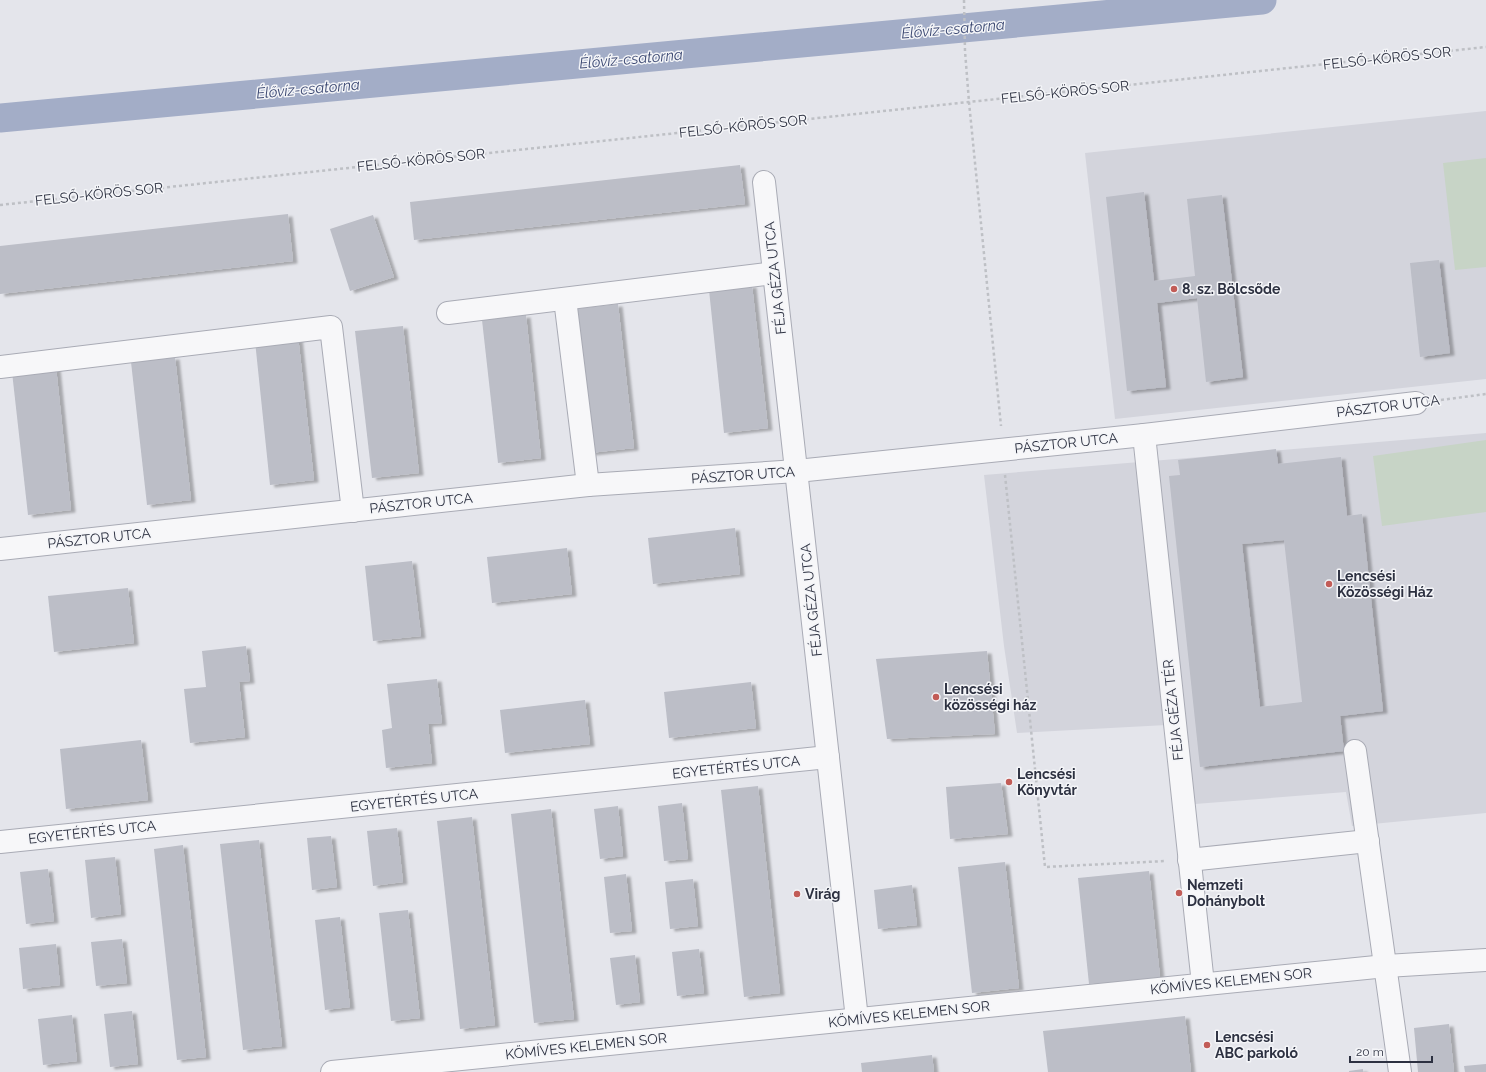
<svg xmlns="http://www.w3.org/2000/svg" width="1486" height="1072" font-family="Raleway,sans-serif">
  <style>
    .built { fill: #d3d4dc }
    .green { fill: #c7d4c6 }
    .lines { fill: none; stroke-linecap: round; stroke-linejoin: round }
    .canal { stroke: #a3adc7; stroke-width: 29 }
    .building { fill: #bcbec7; fill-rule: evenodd; filter: url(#shadow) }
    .minor-casing { stroke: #a9abb5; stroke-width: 24 }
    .path { stroke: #bec0c5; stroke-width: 2.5; stroke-dasharray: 3 3; stroke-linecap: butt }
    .minor { stroke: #f7f7f9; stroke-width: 22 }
    .poi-dot { fill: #c25c57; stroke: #f4f5f8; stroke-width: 1.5 }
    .labels { text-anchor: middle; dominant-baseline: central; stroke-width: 3; stroke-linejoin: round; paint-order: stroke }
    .street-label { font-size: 14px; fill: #2d3141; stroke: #f4f5f8 }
    .poi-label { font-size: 14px; font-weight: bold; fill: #2d3141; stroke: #f4f5f8; text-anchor: start }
    .water-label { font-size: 15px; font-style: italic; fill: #3b4872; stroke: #f4f5f8 }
  </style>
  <defs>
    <filter id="shadow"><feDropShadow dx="4.5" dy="2.5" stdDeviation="1" flood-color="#0004"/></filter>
  </defs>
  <rect width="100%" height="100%" fill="#e4e5eb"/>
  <g class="built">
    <polygon points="1486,111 1486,379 1115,419 1085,153"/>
    <polygon points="1486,433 1486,813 1352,826 1346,792 1195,804 1185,724 1017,733 1004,646 984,475"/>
  </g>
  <g class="green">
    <polygon points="1486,158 1486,267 1455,270 1443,163"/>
    <polygon points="1486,440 1486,512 1382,526 1373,456"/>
  </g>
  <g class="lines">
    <polyline class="canal" points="0,118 1262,0"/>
  </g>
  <g class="building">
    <polygon points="740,165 745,204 414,240 410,202"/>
    <polygon points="1144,192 1154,281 1195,276 1187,199 1222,195 1243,377 1206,382 1197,298 1157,303 1166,387 1127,391 1106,197"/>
    <polygon points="288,214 293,261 0,294 0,246"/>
    <polygon points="373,215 394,277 350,291 330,229"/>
    <polygon points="1439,260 1450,353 1420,357 1410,263"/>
    <polygon points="752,285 768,428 724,433 709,290"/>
    <polygon points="618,304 634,448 590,453 575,309"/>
    <polygon points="526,315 541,458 498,463 482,320"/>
    <polygon points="403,326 419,473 372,478 355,331"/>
    <polygon points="298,336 314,480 270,485 255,341"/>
    <polygon points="175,357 191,500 147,505 131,362"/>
    <polygon points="56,367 71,510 28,515 12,372"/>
    <path d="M 1276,449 L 1278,464 L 1341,457 L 1347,516 L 1362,514 L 1383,711 L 1340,716 L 1344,751 L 1200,767 L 1169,476 L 1180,475 L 1178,460 ZM 1284,540 L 1302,702 L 1260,707 L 1242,544 Z"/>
    <polygon points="735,528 740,574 653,584 648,538"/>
    <polygon points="567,548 572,594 492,603 487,557"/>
    <polygon points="412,561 421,636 373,641 365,566"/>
    <polygon points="128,588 134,643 54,652 48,596"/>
    <polygon points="246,646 250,681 239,682 245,737 190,743 184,689 206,687 202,651"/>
    <polygon points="987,651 995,734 887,739 876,659"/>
    <polygon points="437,679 442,723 428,724 432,763 386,768 382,730 392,728 387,684"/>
    <polygon points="751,682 756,728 669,738 664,692"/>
    <polygon points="585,700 590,744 505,753 500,710"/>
    <polygon points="141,740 148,800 66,809 60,749"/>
    <polygon points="1001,783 1008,834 950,839 946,787"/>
    <polygon points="758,786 780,993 744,997 721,790"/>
    <polygon points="682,803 688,859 664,861 658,806"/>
    <polygon points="618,806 623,856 600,859 594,809"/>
    <polygon points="551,809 574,1019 534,1023 511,814"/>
    <polygon points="472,817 495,1025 460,1029 437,821"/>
    <polygon points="397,828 403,882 373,886 367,831"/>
    <polygon points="331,836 337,887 312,890 307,838"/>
    <polygon points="259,840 282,1046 243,1050 220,844"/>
    <polygon points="183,845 206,1057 177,1060 154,849"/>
    <polygon points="115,857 121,914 91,918 85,860"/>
    <polygon points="1005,862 1019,988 972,993 958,867"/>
    <polygon points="48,869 54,921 26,924 20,872"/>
    <polygon points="1149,871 1160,977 1089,984 1078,878"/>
    <polygon points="626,874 632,931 610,933 604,877"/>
    <polygon points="693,879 698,926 670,929 665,882"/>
    <polygon points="912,885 917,925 878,929 874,890"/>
    <polygon points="408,910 420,1018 391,1021 379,913"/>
    <polygon points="340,917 350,1007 325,1010 315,920"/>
    <polygon points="122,939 127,983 96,986 91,942"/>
    <polygon points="56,944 60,985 23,989 19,948"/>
    <polygon points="699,949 704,993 677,996 672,952"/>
    <polygon points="635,955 640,1002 616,1005 610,958"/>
    <polygon points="132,1011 138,1064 110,1067 104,1014"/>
    <polygon points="72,1015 77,1061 43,1065 38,1019"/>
    <polygon points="1185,1016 1191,1072 1048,1072 1043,1031"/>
    <polygon points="1449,1024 1454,1072 1418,1072 1414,1028"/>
    <polygon points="932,1055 934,1072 862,1072 861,1063"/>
    <polygon points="1486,1064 1486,1072 1465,1072 1464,1066"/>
    <polygon points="1363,1069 1363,1072 1349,1072 1349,1071"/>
  </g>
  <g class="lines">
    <defs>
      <g id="minor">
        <polyline points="764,182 857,1019"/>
        <polyline points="565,299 588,485"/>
        <polyline points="448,313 774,273"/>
        <polyline points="0,367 331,327 353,511"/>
        <polyline points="1144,435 1203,984"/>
        <polyline points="0,549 588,485 797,471 1144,435 1416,403"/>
        <polyline points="1355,751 1400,1072"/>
        <polyline points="0,842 828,757"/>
        <polyline points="1189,860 1368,841"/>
        <polyline points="332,1072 1386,966 1486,960"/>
      </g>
    </defs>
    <use href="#minor" class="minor-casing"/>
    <g class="path">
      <polyline points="964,0 965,51 969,102 1001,426"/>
      <polyline points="0,205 1486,47"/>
      <polyline points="1441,400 1486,394"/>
      <polyline points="1005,475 1045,867 1166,861"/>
    </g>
    <use href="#minor" class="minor"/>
  </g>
  <g class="poi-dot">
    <circle cx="1174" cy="289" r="4"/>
    <circle cx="1329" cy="584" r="4"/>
    <circle cx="936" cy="697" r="4"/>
    <circle cx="1009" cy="782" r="4"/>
    <circle cx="1179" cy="893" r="4"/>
    <circle cx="797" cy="894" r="4"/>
    <circle cx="1207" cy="1045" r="4"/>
  </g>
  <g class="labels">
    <g class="street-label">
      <text transform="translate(1387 58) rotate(-6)">FELSŐ-KÖRÖS SOR</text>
      <text transform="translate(1065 92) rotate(-6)">FELSŐ-KÖRÖS SOR</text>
      <text transform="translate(743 126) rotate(-6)">FELSŐ-KÖRÖS SOR</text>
      <text transform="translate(421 160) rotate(-6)">FELSŐ-KÖRÖS SOR</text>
      <text transform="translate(99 194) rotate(-6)">FELSŐ-KÖRÖS SOR</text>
      <text transform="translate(775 278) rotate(-96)">FÉJA GÉZA UTCA</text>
      <text transform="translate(1388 406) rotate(-7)">PÁSZTOR UTCA</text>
      <text transform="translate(1066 443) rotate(-6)">PÁSZTOR UTCA</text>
      <text transform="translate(743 475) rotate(-4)">PÁSZTOR UTCA</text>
      <text transform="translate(421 503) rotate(-6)">PÁSZTOR UTCA</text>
      <text transform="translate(99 538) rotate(-6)">PÁSZTOR UTCA</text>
      <text transform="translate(811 600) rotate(-96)">FÉJA GÉZA UTCA</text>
      <text transform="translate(1173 710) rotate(-96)">FÉJA GÉZA TÉR</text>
      <text transform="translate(736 767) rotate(-6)">EGYETÉRTÉS UTCA</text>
      <text transform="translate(414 800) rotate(-6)">EGYETÉRTÉS UTCA</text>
      <text transform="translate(92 832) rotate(-6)">EGYETÉRTÉS UTCA</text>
      <text transform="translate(1231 981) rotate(-6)">KŐMÍVES KELEMEN SOR</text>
      <text transform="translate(909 1014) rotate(-6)">KŐMÍVES KELEMEN SOR</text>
      <text transform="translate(586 1046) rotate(-6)">KŐMÍVES KELEMEN SOR</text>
    </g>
    <g class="poi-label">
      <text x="1182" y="289">8. sz. Bölcsőde</text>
      <text x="1337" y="576">Lencsési<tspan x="1337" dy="16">Közösségi Ház</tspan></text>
      <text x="944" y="689">Lencsési<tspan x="944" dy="16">közösségi ház</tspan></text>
      <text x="1017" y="774">Lencsési<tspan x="1017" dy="16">Könyvtár</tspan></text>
      <text x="1187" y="885">Nemzeti<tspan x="1187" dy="16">Dohánybolt</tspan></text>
      <text x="805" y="894">Virág</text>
      <text x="1215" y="1037">Lencsési<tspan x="1215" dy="16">ABC parkoló</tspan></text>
    </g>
    <g class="water-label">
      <text transform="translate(953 29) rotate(-5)">Élővíz-csatorna</text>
      <text transform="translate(631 59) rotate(-5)">Élővíz-csatorna</text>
      <text transform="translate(308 89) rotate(-5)">Élővíz-csatorna</text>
    </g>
  </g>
  <path d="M1350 1056v6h82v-6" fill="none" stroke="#2d3141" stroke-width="2"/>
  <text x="1356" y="1056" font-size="12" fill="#2d3141" stroke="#f4f5f8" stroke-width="3" paint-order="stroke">20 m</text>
</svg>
